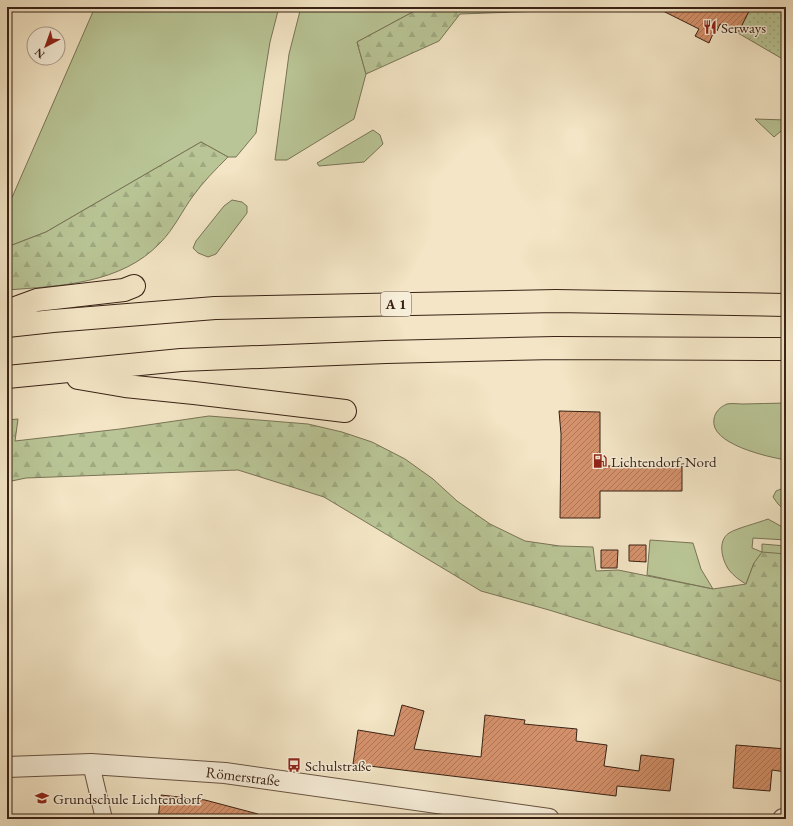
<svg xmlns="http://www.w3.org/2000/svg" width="793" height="826" font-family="'EB Garamond',serif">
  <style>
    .grass { fill: #b9c596; stroke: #797456 }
    .forest { fill: url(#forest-firs); stroke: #797456 }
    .park { fill: url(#park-dots); stroke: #797456 }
    .building { fill: url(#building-hatch); stroke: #392215 }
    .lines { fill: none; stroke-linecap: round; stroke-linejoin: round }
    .minor-casing { stroke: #685341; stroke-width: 18 }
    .tertiary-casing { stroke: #685341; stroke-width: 22 }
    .motorway-casing { stroke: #392215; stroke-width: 24 }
    .minor { stroke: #f7eed9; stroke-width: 16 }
    .tertiary { stroke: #f7eed9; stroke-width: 20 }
    .motorway { stroke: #f3e5c5; stroke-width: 22 }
    .labels { text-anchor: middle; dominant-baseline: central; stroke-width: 3; stroke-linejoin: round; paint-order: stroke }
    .shield { fill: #f7eed9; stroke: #725f50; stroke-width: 1 }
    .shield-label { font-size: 14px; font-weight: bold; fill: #392215 }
    .poi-label { font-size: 15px; fill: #392215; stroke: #f7eed9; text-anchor: start }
    .street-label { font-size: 15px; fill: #392215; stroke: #f7eed9 }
  </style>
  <defs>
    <pattern id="forest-firs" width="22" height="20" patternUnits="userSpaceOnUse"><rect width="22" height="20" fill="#b9c596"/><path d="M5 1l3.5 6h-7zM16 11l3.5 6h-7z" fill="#a0a980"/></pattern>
    <pattern id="park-dots" width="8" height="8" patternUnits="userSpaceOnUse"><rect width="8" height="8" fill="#b9c596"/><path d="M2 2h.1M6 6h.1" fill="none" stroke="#a0a980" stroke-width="1.8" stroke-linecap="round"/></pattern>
    <pattern id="building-hatch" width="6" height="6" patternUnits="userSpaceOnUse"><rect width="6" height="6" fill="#d5926c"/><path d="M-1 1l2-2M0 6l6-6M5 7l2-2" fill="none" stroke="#ae7758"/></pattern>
  </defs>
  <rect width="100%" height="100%" fill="#f3e5c5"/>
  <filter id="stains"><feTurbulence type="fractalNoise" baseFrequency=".005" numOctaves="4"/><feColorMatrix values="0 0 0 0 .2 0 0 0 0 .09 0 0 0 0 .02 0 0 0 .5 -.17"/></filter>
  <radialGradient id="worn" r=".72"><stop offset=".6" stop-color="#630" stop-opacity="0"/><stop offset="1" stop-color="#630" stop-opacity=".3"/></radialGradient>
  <g class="grass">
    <polygon points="95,7 279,7 270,42 264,79 256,133 236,157 228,157 201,142 46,232 7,247 7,209"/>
    <polygon points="301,7 422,7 357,42 366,74 354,119 287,160 275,160 289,54"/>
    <polygon points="755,119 786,120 786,135 781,131 774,137"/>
    <polygon points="373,130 380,135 383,144 364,162 319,166 317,163"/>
    <polygon points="232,200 242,202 247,206 247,213 216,254 208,257 198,253 193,248 196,241 224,206"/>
    <path d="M 786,403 L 786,460 C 768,457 709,444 714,419 C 715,412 720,407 727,404 C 732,403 738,404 743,404 C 757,404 772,403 786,403 Z"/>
    <polygon points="786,487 786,511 778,504 773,497 776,491"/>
    <path d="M 768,519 L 786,529 L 786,540 L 753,538 L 752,548 L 762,552 L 762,544 L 786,546 L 786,554 L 754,563 L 746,584 C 739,580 734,576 729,570 C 722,560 717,541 729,533 C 737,528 758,523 768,519 Z"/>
    <polygon points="650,540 693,543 701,569 713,589 647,575"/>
  </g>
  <g class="forest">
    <polygon points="422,7 653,7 460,14 439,41 366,74 357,42"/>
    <path d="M 201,142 L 228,157 C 215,170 203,182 193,196 C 182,211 174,229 160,243 C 121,284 60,286 7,290 L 7,247 L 46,232 Z"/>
    <polygon points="209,416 308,424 342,432 372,442 405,459 433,479 457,501 490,524 525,541 560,546 593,547 596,571 618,570 713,589 746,584 754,563 762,552 786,554 786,683 549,610 481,591 324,497 238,470 26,478 7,482 7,420 18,419 15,441 120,429"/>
  </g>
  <polygon class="park" points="751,7 786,7 786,61 738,33"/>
  <g class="building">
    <polygon points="655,7 751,7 738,33 720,24 717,31 715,29 709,43 695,36 699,29"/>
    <polygon points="559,411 600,412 600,466 682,466 682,491 600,491 600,518 560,518 561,434"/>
    <polygon points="629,545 646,545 646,562 629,561"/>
    <polygon points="601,550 618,550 617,568 601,568"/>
    <polygon points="402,705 424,711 414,749 481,757 485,715 525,720 524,724 577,729 576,741 607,745 604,766 639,771 641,755 674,759 670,791 617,786 616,796 353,764 358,730 394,736"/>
    <polygon points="736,745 786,749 786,772 772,770 770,791 733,788"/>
    <polygon points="161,795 205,800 258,814 258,819 158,819"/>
  </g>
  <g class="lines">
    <defs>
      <polyline id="minor" points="91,764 104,819"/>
      <g id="tertiary">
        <polyline points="7,767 91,764 225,773 549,819"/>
        <polyline points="783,819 786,819"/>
      </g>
      <g id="motorway">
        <polyline points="7,311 37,300 124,290 134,286"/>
        <polyline points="7,326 53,321 215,308 556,301 786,305"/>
        <polyline points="7,377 181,360 386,352 555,348 786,349"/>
        <polyline points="78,378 125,386 194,393 345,411"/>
      </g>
    </defs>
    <use href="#minor" class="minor-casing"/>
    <use href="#tertiary" class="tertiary-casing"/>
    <use href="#motorway" class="motorway-casing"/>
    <use href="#minor" class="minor"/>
    <use href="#tertiary" class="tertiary"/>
    <use href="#motorway" class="motorway"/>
  </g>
  <defs>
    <symbol id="restaurant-bare" viewBox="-9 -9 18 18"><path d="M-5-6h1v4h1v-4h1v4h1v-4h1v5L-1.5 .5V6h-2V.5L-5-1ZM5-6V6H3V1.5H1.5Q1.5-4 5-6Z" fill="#8f2418" stroke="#f7eed9" stroke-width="2.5" paint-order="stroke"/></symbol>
    <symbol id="fuel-bare" viewBox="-9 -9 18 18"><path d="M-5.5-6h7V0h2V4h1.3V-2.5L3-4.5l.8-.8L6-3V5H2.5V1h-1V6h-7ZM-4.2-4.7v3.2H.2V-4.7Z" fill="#8f2418" stroke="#f7eed9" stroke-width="2.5" paint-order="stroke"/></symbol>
    <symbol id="bus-bare" viewBox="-9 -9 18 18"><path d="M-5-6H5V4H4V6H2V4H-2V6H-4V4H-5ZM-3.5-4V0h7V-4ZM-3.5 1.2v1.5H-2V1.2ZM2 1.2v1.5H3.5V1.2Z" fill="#8f2418" stroke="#f7eed9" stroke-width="2.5" paint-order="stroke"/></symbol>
    <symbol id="school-bare" viewBox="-9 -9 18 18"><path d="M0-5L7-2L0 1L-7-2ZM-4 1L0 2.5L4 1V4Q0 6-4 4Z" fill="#8f2418" stroke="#f7eed9" stroke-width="2.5" paint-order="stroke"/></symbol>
  </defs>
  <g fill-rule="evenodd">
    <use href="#restaurant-bare" x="700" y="17" width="20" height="20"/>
    <use href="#fuel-bare" x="590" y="451" width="20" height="20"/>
    <use href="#bus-bare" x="284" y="755" width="20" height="20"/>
    <use href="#school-bare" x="32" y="788" width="20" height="20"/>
  </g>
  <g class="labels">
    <rect class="shield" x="381" y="292" width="30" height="24" rx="3"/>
    <g class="shield-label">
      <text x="396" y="304">A 1</text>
    </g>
    <g class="poi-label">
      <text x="721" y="27">Serways</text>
      <text x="611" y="461">Lichtendorf-Nord</text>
      <text x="305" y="765">Schulstraße</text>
      <text x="53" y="798">Grundschule Lichtendorf</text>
    </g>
    <g class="street-label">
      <text transform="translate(243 776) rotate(7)">Römerstraße</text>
    </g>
  </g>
  <rect width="793" height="826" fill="none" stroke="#f3e5c5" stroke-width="24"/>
  <rect x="8" y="8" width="777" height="810" fill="none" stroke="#392215" stroke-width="2"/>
  <rect x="12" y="12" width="769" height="802" fill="none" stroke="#392215"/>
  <g transform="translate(46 46) rotate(221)"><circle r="19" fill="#f7eed9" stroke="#ab9c8b"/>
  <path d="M0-3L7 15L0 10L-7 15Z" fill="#8f2418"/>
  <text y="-6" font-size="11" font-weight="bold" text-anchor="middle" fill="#392215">N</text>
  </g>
  <rect width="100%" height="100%" filter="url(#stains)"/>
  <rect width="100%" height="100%" fill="url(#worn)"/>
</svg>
